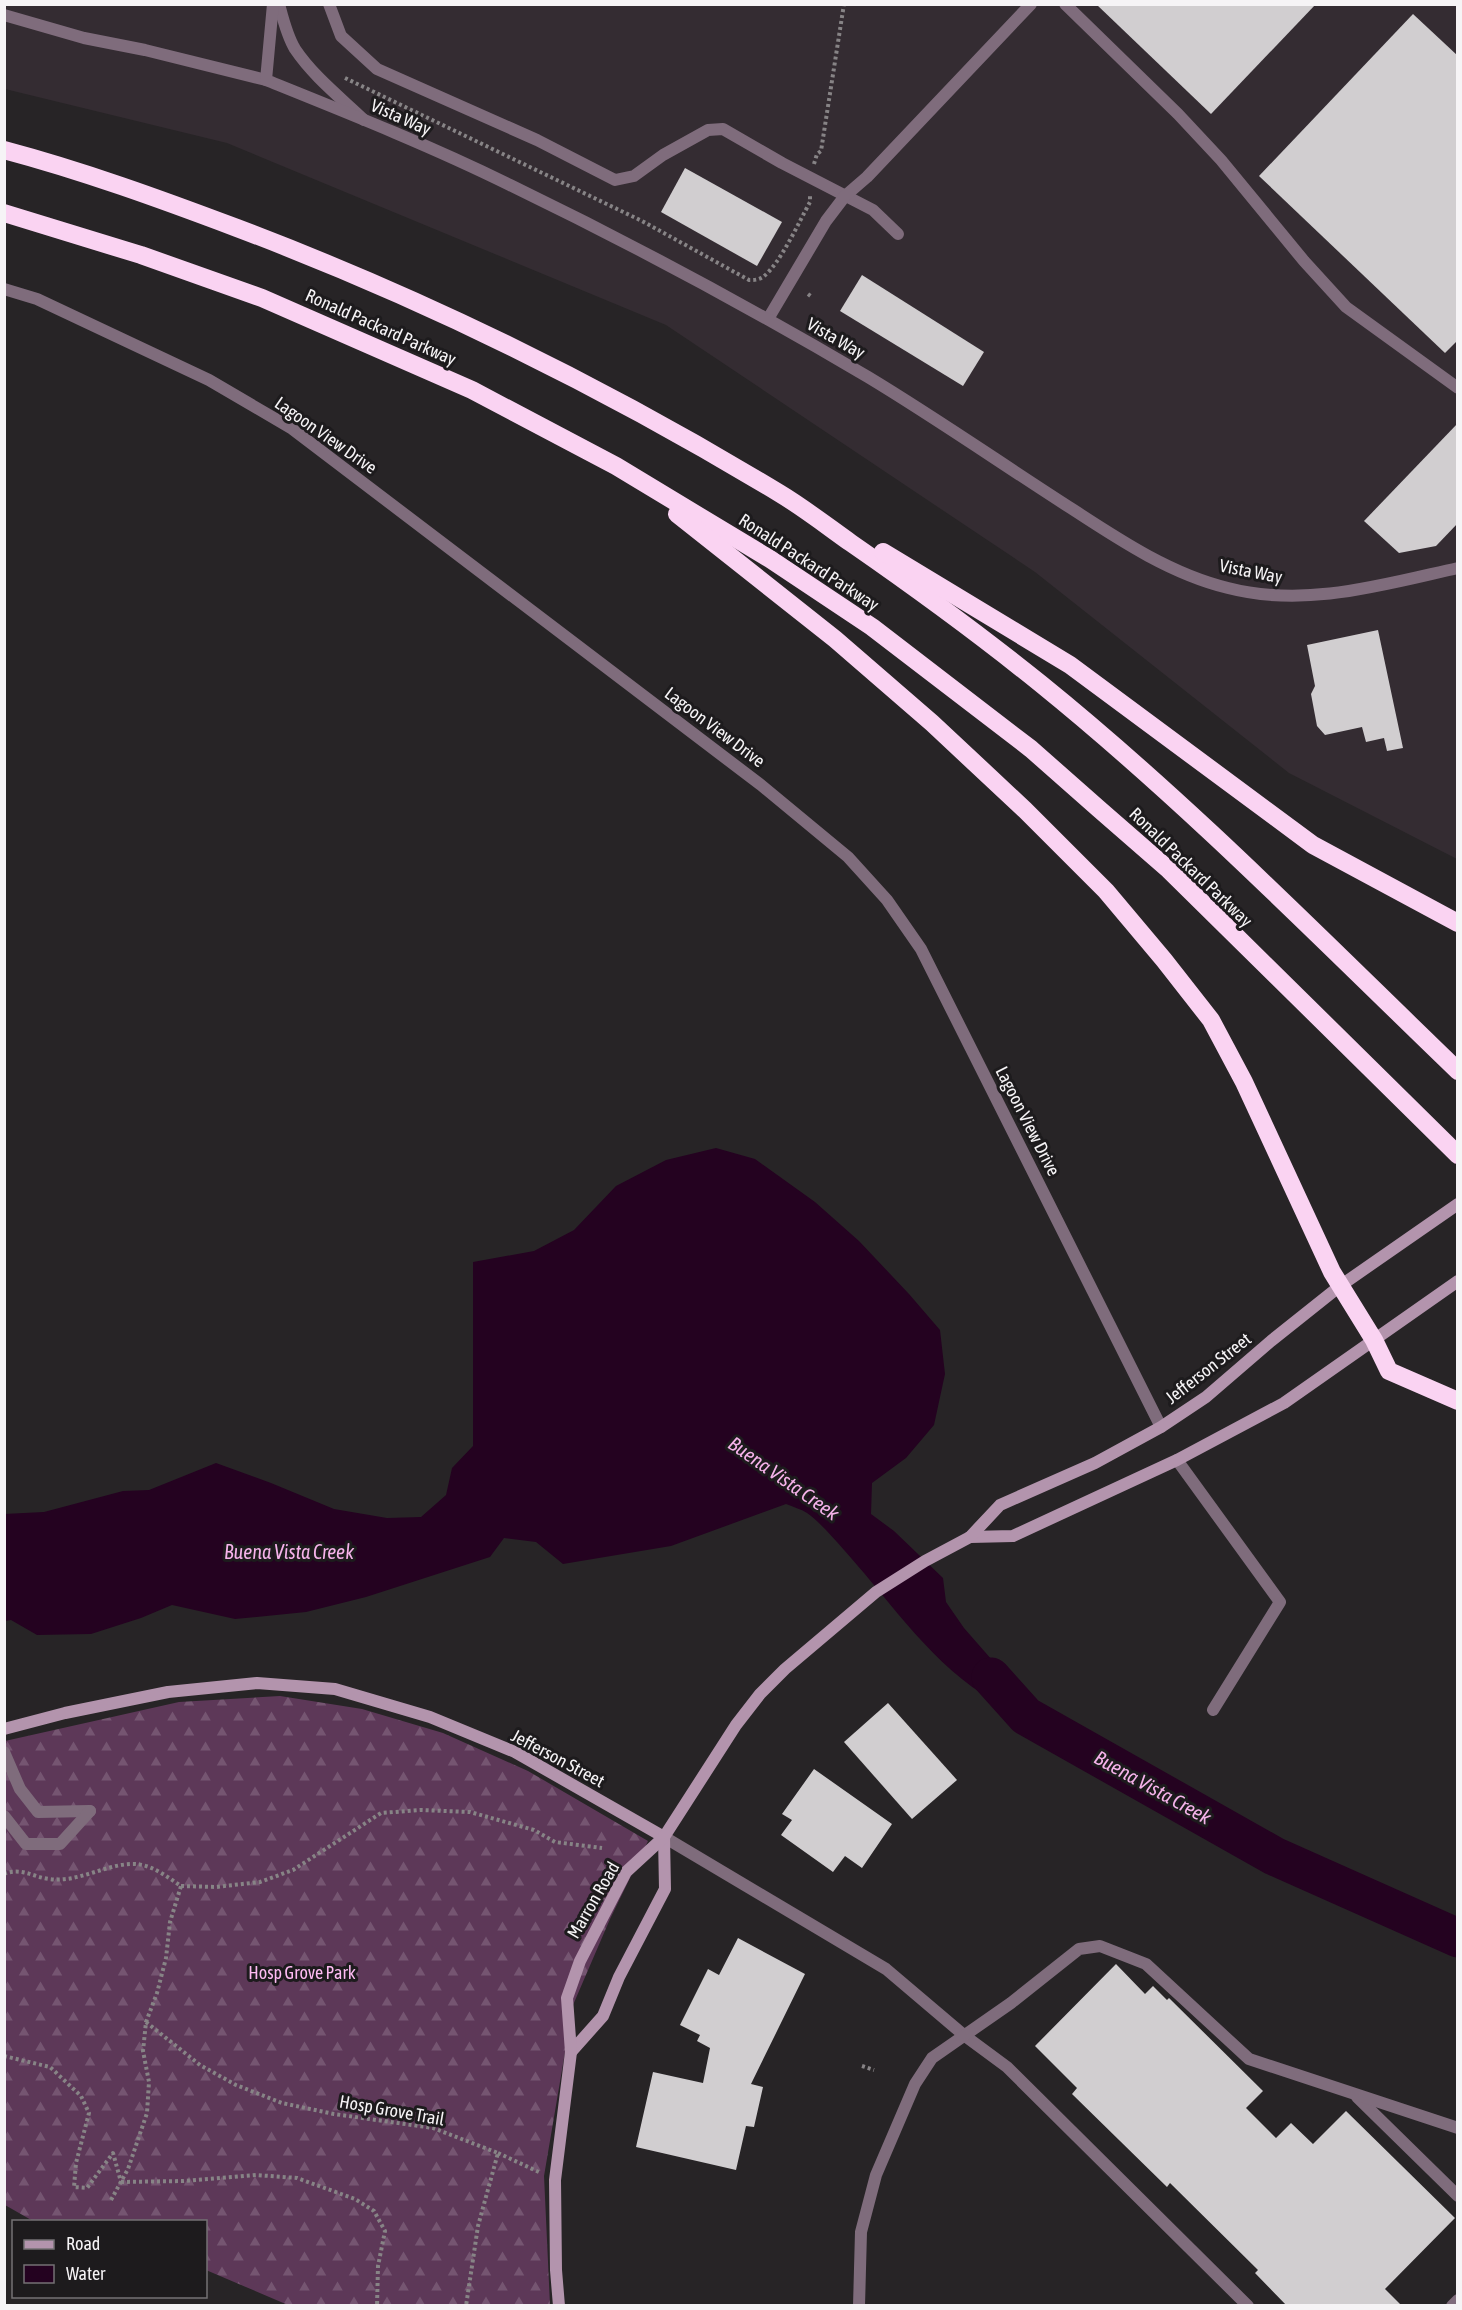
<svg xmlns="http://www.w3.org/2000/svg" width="1462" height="2310" font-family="'Asap Condensed',sans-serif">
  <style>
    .built { fill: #342c32 }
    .forest { fill: url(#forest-firs) }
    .water { fill: #240220 }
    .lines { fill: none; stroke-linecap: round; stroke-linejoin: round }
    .river { stroke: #240220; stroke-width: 39 }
    .building { fill: #d1ced0 }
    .path { stroke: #878486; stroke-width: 4; stroke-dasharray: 3 3; stroke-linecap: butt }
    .lane { stroke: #7f6c7c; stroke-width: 12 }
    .street { stroke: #7f6c7c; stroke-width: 12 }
    .secondary { stroke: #b394ad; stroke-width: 12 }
    .highway { stroke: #fad3f2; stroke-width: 18 }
    .labels { text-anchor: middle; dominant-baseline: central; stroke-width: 6; stroke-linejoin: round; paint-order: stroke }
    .street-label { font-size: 18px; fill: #f6f4f6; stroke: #1d1b1d }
    .park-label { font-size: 18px; fill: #febbf3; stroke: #1d1b1d }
    .water-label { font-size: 20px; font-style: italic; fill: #f5b2ea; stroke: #1d1b1d }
  </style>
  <defs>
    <pattern id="forest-firs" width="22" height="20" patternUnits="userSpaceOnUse" patternTransform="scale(1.5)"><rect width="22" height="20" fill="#5d3858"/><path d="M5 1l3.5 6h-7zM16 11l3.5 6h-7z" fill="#755571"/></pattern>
  </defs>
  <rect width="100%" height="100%" fill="#272426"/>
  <polygon class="built" points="5,5 1457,5 1457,859 1289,773 1035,572 666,325 227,143 5,89"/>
  <polygon class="forest" points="280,1696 362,1709 443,1733 528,1771 648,1841 610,1919 573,2005 544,2176 550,2305 288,2305 206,2270 206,2222 33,2221 5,2205 5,1741 179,1702"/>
  <path class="water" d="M 716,1148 L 755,1159 L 815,1202 L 859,1241 L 909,1294 L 940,1330 L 945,1374 L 934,1425 L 906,1458 L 872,1483 L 871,1514 L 894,1531 L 943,1578 L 946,1602 L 964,1628 L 1027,1700 L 1026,1716 C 955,1690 911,1629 864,1573 C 850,1557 823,1524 807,1513 C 801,1509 793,1507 786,1504 L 671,1546 L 563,1564 L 536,1542 L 504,1538 L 490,1557 L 366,1597 L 306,1612 L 235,1619 L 172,1605 L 141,1618 L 91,1634 L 37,1635 L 11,1620 L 5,1621 L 4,1514 L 44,1512 L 123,1491 L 149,1490 L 216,1463 L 271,1483 L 334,1509 L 387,1518 L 421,1517 L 446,1495 L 452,1468 L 473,1446 L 473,1262 L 534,1251 L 574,1230 L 616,1186 L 666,1160 Z"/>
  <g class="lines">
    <polyline class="river" points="991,1677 1026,1716 1274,1856 1458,1938"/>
  </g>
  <g class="building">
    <polygon points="1096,4 1316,4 1211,114"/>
    <polygon points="1413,14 1458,56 1458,340 1445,353 1259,176"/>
    <polygon points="685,168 782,222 757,266 661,212"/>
    <polygon points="862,275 984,352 963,386 840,311"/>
    <polygon points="1458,423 1458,523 1436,546 1399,553 1364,521"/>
    <polygon points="1378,630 1403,748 1387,751 1384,738 1366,742 1362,727 1325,735 1317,726 1311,694 1315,686 1307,645"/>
    <polygon points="888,1703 957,1780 912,1819 844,1742"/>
    <polygon points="814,1769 892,1824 862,1868 845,1856 833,1872 781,1835 792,1820 782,1814"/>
    <polygon points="738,1938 805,1974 751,2084 763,2087 754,2127 746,2126 736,2170 636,2147 653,2072 703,2083 710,2048 697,2041 700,2035 680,2025 708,1969 719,1975"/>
    <polygon points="1116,1964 1145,1994 1153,1986 1167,2000 1169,1998 1263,2091 1246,2108 1276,2138 1291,2123 1313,2144 1346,2111 1455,2218 1385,2289 1402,2306 1287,2306 1255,2273 1258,2270 1170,2183 1167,2187 1072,2094 1077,2088 1035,2046"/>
  </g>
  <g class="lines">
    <g class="path">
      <path d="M 345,78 L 642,221 L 749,280 C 754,280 758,280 763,277 C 780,264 799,222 810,202 L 810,195"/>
      <polyline points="814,164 817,154 821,151 844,4"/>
      <polyline points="808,294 812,297"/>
      <path d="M 4,1874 C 21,1867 33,1877 49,1879 C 77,1883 104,1865 131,1864 C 150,1863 166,1876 181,1886 L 170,1922 L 166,1958 L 157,1993 L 146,2022 L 143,2051 L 149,2082 L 147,2113 L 128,2169 L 111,2200"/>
      <polyline points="181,1886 216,1887 260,1882 293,1870 381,1813 421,1810 470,1812 534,1830 555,1842 602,1848"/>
      <polyline points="146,2022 200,2065 236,2085 282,2103 334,2114 433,2128 498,2153 478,2226 466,2306"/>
      <polyline points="4,2056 50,2067 81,2096 89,2113 76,2163 74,2187 87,2188 113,2153 121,2182"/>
      <polyline points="862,2066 874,2070"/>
      <polyline points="498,2153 541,2173"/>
      <polyline points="121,2182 183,2181 256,2175 297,2178 355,2199 374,2211 385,2231 378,2266 377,2306"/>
    </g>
    <g class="lane">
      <path d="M 279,4 C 283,19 287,36 295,49 C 313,76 341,98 364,120"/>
      <polyline points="329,4 341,36 377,69 537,140 615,180 634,176 663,155 708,130 723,129 782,163 873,210 898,234"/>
      <polyline points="1065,4 1178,114 1221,160 1304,261 1346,307 1458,388"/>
      <polyline points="4,15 84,38 145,50 266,80"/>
      <polyline points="768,319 826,221 845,196 867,177 1031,4"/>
      <polyline points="1177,1460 1280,1602 1213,1710"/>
      <polyline points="4,1752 20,1789 38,1812 90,1811"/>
      <polyline points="4,1816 26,1844 60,1844 90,1811"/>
      <polyline points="664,1837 886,1969 965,2036 1007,2067 1248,2306"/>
      <polyline points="1357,2097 1458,2196"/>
      <polyline points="859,2306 861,2232 876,2175 915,2084 932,2058 1011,2003 1079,1949 1100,1946 1146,1964 1249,2059 1458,2128"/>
      <polyline points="1452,2306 1458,2300"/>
    </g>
    <g class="street">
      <path d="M 273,4 L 266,80 C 348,113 431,146 510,185 C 632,244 751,308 868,377 C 936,418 1002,464 1069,507 C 1118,539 1170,574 1228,588 C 1305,608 1382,585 1458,568"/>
      <polyline points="4,289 37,299 209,380 291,428 761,785 848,857 887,900 921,949 1161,1427"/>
    </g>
    <g class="secondary">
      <polyline points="970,1537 1013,1536 1177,1460 1284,1403 1458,1281"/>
      <polyline points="4,1729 65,1713 168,1692 257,1683 335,1689 430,1717 515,1752 664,1837"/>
      <polyline points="571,2052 603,2016 619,1977 665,1889 664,1837"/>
      <polyline points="559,2306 556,2270 555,2180 571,2052 567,1998 580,1961 626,1872 664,1837 736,1725 760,1694 785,1669 876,1592 925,1561 970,1537 1000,1505 1095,1463 1161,1427 1206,1397 1271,1341 1340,1286 1458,1204"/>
    </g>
    <g class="highway">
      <path d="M 4,150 C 83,171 160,199 237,228 C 425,299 607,389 779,493 C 804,508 827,526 851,543 C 916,588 979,634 1041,684 C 1188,803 1321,939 1458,1071"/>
      <polyline points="4,213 141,255 262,298 472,390 616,466 770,559 872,627 1031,749 1099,809 1169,870 1458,1155"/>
      <polyline points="677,514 835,639 932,723 1025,810 1106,891 1164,960 1211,1020 1244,1082 1332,1272 1374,1340 1389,1371 1458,1401"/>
      <polyline points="883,552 1070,665 1313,845 1458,923"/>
    </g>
  </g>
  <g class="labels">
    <g class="street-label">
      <text transform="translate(401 117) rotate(24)">Vista Way</text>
      <text transform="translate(381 327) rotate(24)">Ronald Packard Parkway</text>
      <text transform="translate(836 338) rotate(30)">Vista Way</text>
      <text transform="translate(326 435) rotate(35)">Lagoon View Drive</text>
      <text transform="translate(809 562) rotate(33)">Ronald Packard Parkway</text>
      <text transform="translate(1251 571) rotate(11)">Vista Way</text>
      <text transform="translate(715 727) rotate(37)">Lagoon View Drive</text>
      <text transform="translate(1191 867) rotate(44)">Ronald Packard Parkway</text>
      <text transform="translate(1028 1121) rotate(63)">Lagoon View Drive</text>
      <text transform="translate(1208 1368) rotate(-38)">Jefferson Street</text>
      <text transform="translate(558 1758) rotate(28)">Jefferson Street</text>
      <text transform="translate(593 1900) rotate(-60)">Marron Road</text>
      <text transform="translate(392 2110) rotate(10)">Hosp Grove Trail</text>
    </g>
    <g class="park-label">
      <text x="302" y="1972">Hosp Grove Park</text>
    </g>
    <g class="water-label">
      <text transform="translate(784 1478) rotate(35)">Buena Vista Creek</text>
      <text x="289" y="1551">Buena Vista Creek</text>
      <text transform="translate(1153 1787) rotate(29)">Buena Vista Creek</text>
    </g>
  </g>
  <rect width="1462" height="2310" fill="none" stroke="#f6f4f6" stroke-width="12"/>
  <rect x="12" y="2220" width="195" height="78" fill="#1d1b1d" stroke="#747274" stroke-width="1.5"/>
  <rect x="24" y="2240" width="30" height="9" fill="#b394ad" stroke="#747274" stroke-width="1.5"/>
  <text x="66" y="2250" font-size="18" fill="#f6f4f6">Road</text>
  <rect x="24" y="2265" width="30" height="18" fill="#240220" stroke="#747274" stroke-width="1.5"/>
  <text x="66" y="2280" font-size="18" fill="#f6f4f6">Water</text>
</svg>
